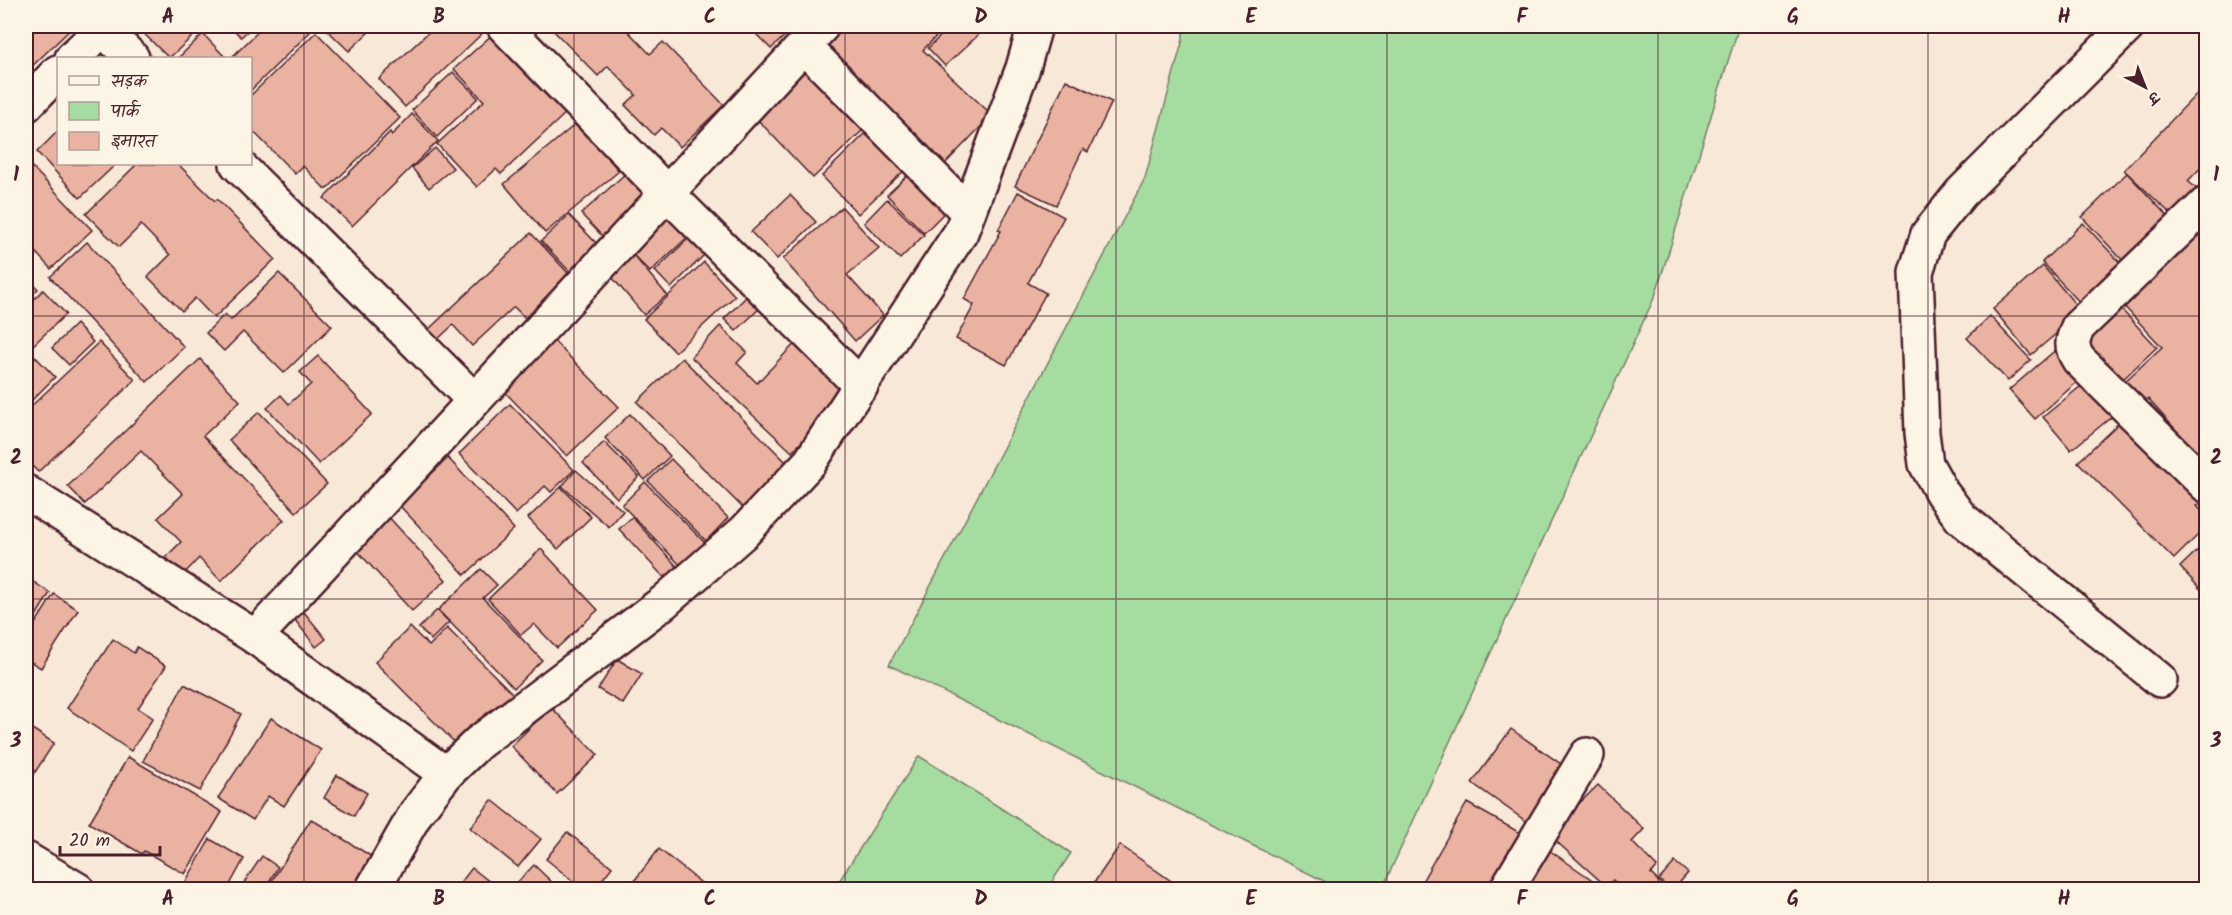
<svg xmlns="http://www.w3.org/2000/svg" width="2232" height="915" font-family="Kalam,'Playpen Sans Deva',sans-serif">
  <style>
    .green { fill: #a5dca0; stroke: #787e66; stroke-width: 1.5 }
    .building { fill: #eab2a1; stroke: #4a1f2b; stroke-width: 1.5 }
    .lines { fill: none; stroke-linecap: round; stroke-linejoin: round }
    .minor-casing { stroke: #4a1f2b; stroke-width: 38 }
    .minor { stroke: #fcf5e5; stroke-width: 33 }
    .grid { fill: none; stroke: #4a1f2b; stroke-width: 1.5; stroke-opacity: 0.55 }
    .neatline { fill: none; stroke: #4a1f2b; stroke-width: 2 }
    .grid-label { font-size: 20px; text-anchor: middle; font-weight: bold; fill: #4a1f2b }
  </style>
  <rect width="100%" height="100%" fill="#f8e8d7"/>
  <filter id="ink" filterUnits="userSpaceOnUse"><feTurbulence type="fractalNoise" baseFrequency=".0167" numOctaves="2"/><feDisplacementMap in="SourceGraphic" scale="12" xChannelSelector="R" yChannelSelector="G"/><feConvolveMatrix kernelMatrix="1 2 1 2 8 2 1 2 1" color-interpolation-filters="sRGB"/></filter>
  <g filter="url(#ink)">
    <g class="green">
      <polygon points="1183,26 1739,26 1655,296 1382,889 1340,889 889,665 1145,178 1183,39"/>
      <polygon points="919,756 1071,853 1047,889 834,889"/>
    </g>
    <g class="building">
      <polygon points="26,26 74,26 26,72"/>
      <polygon points="139,26 204,26 169,58 137,27"/>
      <polygon points="230,26 253,26 241,37"/>
      <polygon points="264,26 304,26 310,32 250,91 250,58 231,58"/>
      <polygon points="323,26 375,26 349,51"/>
      <polygon points="435,26 489,27 405,107 379,79"/>
      <polygon points="549,26 623,26 650,54 663,42 724,105 680,147 661,128 654,135 625,105 636,95 608,66 598,76"/>
      <polygon points="748,26 795,26 771,49"/>
      <polygon points="836,26 946,26 923,50 992,115 944,165 817,46"/>
      <polygon points="951,26 988,26 945,66 928,48"/>
      <polygon points="316,32 400,118 326,190 303,166 295,174 250,128 250,96"/>
      <polygon points="494,33 568,111 501,174 496,169 477,187 437,144 484,101 454,69"/>
      <polygon points="203,34 226,58 178,58"/>
      <polygon points="806,68 864,129 813,178 755,117"/>
      <polygon points="453,72 478,98 437,137 412,110"/>
      <polygon points="1066,80 1112,102 1088,152 1083,149 1056,205 1015,186"/>
      <polygon points="2206,84 2206,162 2188,181 2200,192 2175,218 2124,170"/>
      <polygon points="412,114 438,141 352,226 324,198 390,132 392,135"/>
      <polygon points="578,122 619,171 545,233 504,184"/>
      <polygon points="872,127 909,166 858,214 822,176"/>
      <polygon points="58,131 58,164 116,164 80,198 37,152"/>
      <polygon points="435,148 453,168 429,188 412,168"/>
      <polygon points="137,164 178,164 215,201 217,199 275,259 214,318 195,298 182,311 148,277 170,255 141,225 119,247 86,214"/>
      <polygon points="32,167 92,230 51,269 26,242 26,173"/>
      <polygon points="914,169 950,207 924,233 887,195"/>
      <polygon points="627,172 649,196 604,238 581,214"/>
      <polygon points="2127,173 2172,221 2126,264 2082,217"/>
      <polygon points="1018,192 1064,217 1028,283 1046,293 1006,365 956,339 974,305 964,299 1001,231 998,230"/>
      <polygon points="790,195 816,222 777,259 751,232"/>
      <polygon points="887,199 924,235 900,259 864,223"/>
      <polygon points="842,207 879,248 847,275 883,315 855,341 783,259"/>
      <polygon points="671,213 691,234 650,272 630,252"/>
      <polygon points="569,215 601,248 573,275 541,241"/>
      <polygon points="2083,223 2126,269 2085,308 2042,262"/>
      <polygon points="2202,231 2206,236 2206,327 2202,331 2206,335 2206,459 2204,461 2148,399 2140,406 2121,385 2162,347 2122,304"/>
      <polygon points="531,233 570,275 525,318 514,307 472,346 453,325 437,340 428,330"/>
      <polygon points="691,236 707,252 671,288 655,271"/>
      <polygon points="87,242 184,347 147,382 50,277"/>
      <polygon points="629,250 667,295 644,315 606,270"/>
      <polygon points="704,262 735,296 675,352 644,319"/>
      <polygon points="2043,266 2082,312 2031,355 1993,309"/>
      <polygon points="279,273 332,326 284,373 243,332 224,351 206,333 225,314 231,320"/>
      <polygon points="26,276 38,289 26,300"/>
      <polygon points="43,290 66,314 29,349 26,346 26,307"/>
      <polygon points="749,294 761,307 736,331 724,319"/>
      <polygon points="2119,307 2157,347 2120,382 2082,343"/>
      <polygon points="1990,316 2031,360 2008,381 1967,338"/>
      <polygon points="76,324 93,342 69,365 52,348"/>
      <polygon points="720,326 747,352 737,363 757,383 800,338 853,387 792,452 691,357"/>
      <polygon points="551,338 619,407 567,456 500,387"/>
      <polygon points="99,342 135,380 38,472 26,460 26,411"/>
      <polygon points="26,347 55,377 26,406"/>
      <polygon points="2059,347 2084,376 2035,419 2009,390"/>
      <polygon points="318,356 372,414 319,464 267,408 281,395 289,404 311,384 300,372"/>
      <polygon points="682,358 788,464 743,508 637,402"/>
      <polygon points="200,359 240,401 203,436 284,520 221,581 199,558 183,575 166,557 181,542 158,518 183,494 141,451 85,504 68,486"/>
      <polygon points="2092,377 2120,410 2071,450 2043,417"/>
      <polygon points="510,404 574,470 551,492 545,486 516,514 459,454"/>
      <polygon points="259,412 327,484 296,512 229,440"/>
      <polygon points="630,414 670,456 645,480 605,438"/>
      <polygon points="2126,416 2206,498 2197,506 2206,516 2206,527 2174,559 2078,462"/>
      <polygon points="604,442 639,477 617,498 583,463"/>
      <polygon points="448,458 514,529 465,575 399,505"/>
      <polygon points="671,459 728,518 706,541 648,481"/>
      <polygon points="576,470 623,511 609,527 562,486"/>
      <polygon points="645,482 708,546 684,569 622,505"/>
      <polygon points="561,487 591,517 558,549 528,518"/>
      <polygon points="386,514 446,580 412,611 352,545"/>
      <polygon points="632,517 683,573 671,585 619,529"/>
      <polygon points="2206,542 2206,595 2180,567"/>
      <polygon points="541,549 598,610 557,648 534,624 521,635 488,599"/>
      <polygon points="481,569 497,585 483,598 542,660 514,688 438,610"/>
      <polygon points="26,577 50,593 26,632"/>
      <polygon points="54,594 78,610 41,668 26,659 26,638"/>
      <polygon points="437,610 449,622 431,640 419,628"/>
      <polygon points="304,612 326,639 316,647 295,620"/>
      <polygon points="410,627 429,646 447,628 513,694 460,748 375,662"/>
      <polygon points="113,639 134,653 137,647 166,666 138,708 153,718 131,751 67,708"/>
      <polygon points="617,659 642,674 623,704 598,689"/>
      <polygon points="184,684 241,714 200,791 143,761"/>
      <polygon points="551,707 598,755 557,794 511,746"/>
      <polygon points="271,718 321,750 284,806 268,796 253,820 218,798"/>
      <polygon points="26,725 54,743 26,786"/>
      <polygon points="1511,729 1568,769 1530,824 1472,783"/>
      <polygon points="128,757 222,812 185,874 144,851 142,854 89,823"/>
      <polygon points="337,775 367,793 354,816 324,798"/>
      <polygon points="1598,785 1644,829 1632,842 1657,867 1651,874 1667,890 1623,890 1613,880 1606,886 1548,834"/>
      <polygon points="492,800 541,839 518,867 470,828"/>
      <polygon points="1467,803 1522,834 1490,890 1417,890"/>
      <polygon points="311,819 374,858 354,890 266,890"/>
      <polygon points="567,832 612,867 594,890 584,890 546,859"/>
      <polygon points="210,839 244,859 227,890 181,890"/>
      <polygon points="1120,845 1184,890 1089,890"/>
      <polygon points="1543,846 1607,890 1543,890 1523,876"/>
      <polygon points="659,849 710,890 627,890"/>
      <polygon points="262,856 278,867 264,890 251,890 243,884"/>
      <polygon points="1675,862 1688,873 1673,890 1671,890 1659,880"/>
      <polygon points="534,865 560,890 510,890"/>
      <polygon points="472,868 495,886 493,890 455,890"/>
    </g>
    <g class="lines">
      <defs>
        <g id="minor">
          <polyline points="504,26 666,192 861,386"/>
          <polyline points="2128,26 1961,193 1928,234 1916,272 1922,433 1926,464 1942,493 1961,518 2160,680"/>
          <polyline points="103,29 132,58"/>
          <polyline points="804,46 968,212"/>
          <polyline points="72,58 106,26"/>
          <polyline points="26,105 58,72"/>
          <polyline points="237,164 474,400"/>
          <path d="M 2206,204 L 2078,327 C 2072,341 2070,347 2079,360 L 2206,485"/>
          <polyline points="26,492 255,637 446,774"/>
          <polyline points="255,637 822,26"/>
          <polyline points="26,859 78,890"/>
          <polyline points="372,890 416,813 446,774 478,743 664,602 745,531 810,462 961,232 1023,68 1035,26"/>
          <polyline points="1506,890 1587,755"/>
        </g>
      </defs>
      <use href="#minor" class="minor-casing"/>
      <use href="#minor" class="minor"/>
    </g>
  </g>
  <path class="grid" d="M 304,26 L 304,890M 574,26 L 574,890M 845,26 L 845,890M 1116,26 L 1116,890M 1387,26 L 1387,890M 1658,26 L 1658,890M 1928,26 L 1928,890M 26,316 L 2206,316M 26,599 L 2206,599"/>
  <rect width="2232" height="915" fill="none" stroke="#fcf5e5" stroke-width="66"/>
  <rect x="57" y="57" width="195" height="108" fill="#fcf5e5" stroke="#b59f9b" stroke-width="1.5"/>
  <rect x="69" y="76" width="30" height="9" fill="#fcf5e5" stroke="#b59f9b" stroke-width="1.5"/>
  <text x="111" y="87" font-size="18" fill="#4a1f2b">सड़क</text>
  <rect x="69" y="102" width="30" height="18" fill="#a5dca0" stroke="#b59f9b" stroke-width="1.5"/>
  <text x="111" y="117" font-size="18" fill="#4a1f2b">पार्क</text>
  <rect x="69" y="132" width="30" height="18" fill="#eab2a1" stroke="#b59f9b" stroke-width="1.5"/>
  <text x="111" y="147" font-size="18" fill="#4a1f2b">इमारत</text>
  <g transform="translate(2145 87) rotate(138)" stroke="#fcf5e5" stroke-width="4.5" paint-order="stroke">
  <path d="M0-4.5L10 22L0 15L-10 22Z" fill="#4a1f2b"/>
  <text y="-9" font-size="16" font-weight="bold" text-anchor="middle" fill="#4a1f2b">उ</text>
  </g>
  <path d="M60 846v9h100v-9" fill="none" stroke="#4a1f2b" stroke-width="3"/>
  <text x="69" y="846" font-size="18" fill="#4a1f2b" stroke="#fcf5e5" stroke-width="4.5" paint-order="stroke">20 m</text>
  <rect x="33" y="33" width="2166" height="849" class="neatline"/>
  <g class="grid-label">
    <text x="168" y="23">A</text>
    <text x="439" y="23">B</text>
    <text x="710" y="23">C</text>
    <text x="981" y="23">D</text>
    <text x="1251" y="23">E</text>
    <text x="1522" y="23">F</text>
    <text x="1793" y="23">G</text>
    <text x="2064" y="23">H</text>
    <text x="16" y="181">1</text>
    <text x="2216" y="181">1</text>
    <text x="16" y="464">2</text>
    <text x="2216" y="464">2</text>
    <text x="16" y="747">3</text>
    <text x="2216" y="747">3</text>
    <text x="168" y="905">A</text>
    <text x="439" y="905">B</text>
    <text x="710" y="905">C</text>
    <text x="981" y="905">D</text>
    <text x="1251" y="905">E</text>
    <text x="1522" y="905">F</text>
    <text x="1793" y="905">G</text>
    <text x="2064" y="905">H</text>
  </g>
</svg>
